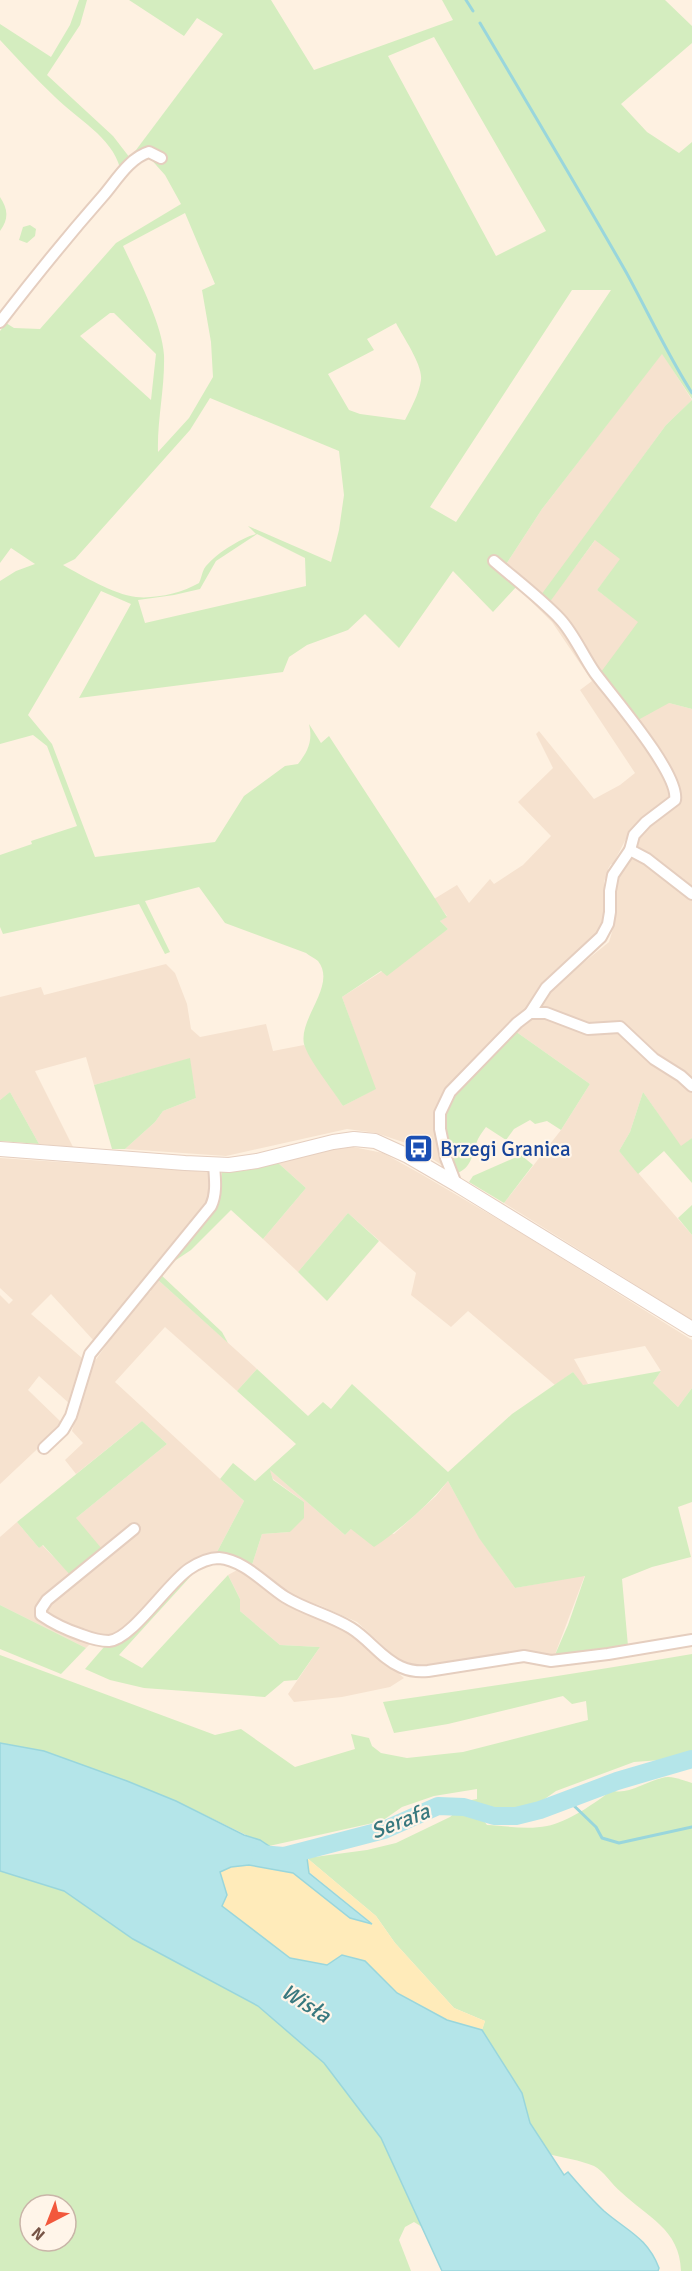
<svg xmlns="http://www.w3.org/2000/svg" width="692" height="2271" font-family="Signika,sans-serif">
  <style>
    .residential { fill: #f6e2cf }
    .green { fill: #d4edbf; fill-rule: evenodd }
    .sand { fill: #ffebba }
    .water { fill: #b4e5e9; stroke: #99d6dc; stroke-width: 1.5 }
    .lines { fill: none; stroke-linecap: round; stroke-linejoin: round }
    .stream { stroke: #99d6dc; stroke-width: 3 }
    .river { stroke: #b4e5e9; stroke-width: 18 }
    .minor-casing { stroke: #e5cebf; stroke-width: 14 }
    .tertiary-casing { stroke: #e5cebf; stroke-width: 16 }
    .minor { stroke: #fff; stroke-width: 10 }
    .tertiary { stroke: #fff; stroke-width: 14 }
    .labels { text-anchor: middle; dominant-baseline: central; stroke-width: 4.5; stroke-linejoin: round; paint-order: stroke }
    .transit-label { font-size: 21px; fill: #164399; stroke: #fff5e9; text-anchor: start }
    .water-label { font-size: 22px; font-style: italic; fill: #38787e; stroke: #fff5e9 }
  </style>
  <rect width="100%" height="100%" fill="#fef1e1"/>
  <g class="residential">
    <polygon points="662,353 692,400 666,425 542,595 549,602 596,539 621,559 597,590 638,621 669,703 692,709 692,1138 681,1147 643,1092 630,1132 619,1151 692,1235 692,1320 504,1203 561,1130 590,1084 515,1031 529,1021 545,994 609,942 615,922 614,901 617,877 629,863 640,835 628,835 613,864 611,864 608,869 609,872 604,881 605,907 602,927 591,942 540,987 521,1015 438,1104 435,1130 443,1166 412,1145 376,1133 347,1129 226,1156 125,1149 155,1122 163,1111 196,1098 189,1059 94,1085 86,1057 35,1071 73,1147 39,1144 10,1092 0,1100 0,997 41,987 44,995 166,964 175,973 187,1004 191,1029 200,1037 266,1024 273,1051 304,1045 343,1106 375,1089 342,997 448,929 440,921 447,916 434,899 457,885 469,903 490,879 494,884 523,865 551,836 518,802 553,768 536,734 539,731 594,799 620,785 635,773 580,690 592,681 552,622 501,572 542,509"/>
    <polygon points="348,1146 383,1153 421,1174 523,1234 692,1340 692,1388 678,1407 653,1383 661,1371 645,1346 574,1359 588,1384 582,1386 573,1372 555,1385 468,1311 451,1327 411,1295 416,1273 348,1213 298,1272 263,1239 306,1188 277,1162"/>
    <polygon points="0,1158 210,1172 212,1188 209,1202 194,1223 153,1268 95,1342 51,1294 31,1314 82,1358 71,1405 39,1376 28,1390 62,1423 50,1437 0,1484 0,1295 9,1304 13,1300 0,1288"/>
    <polygon points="157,1279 257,1369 237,1391 165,1327 115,1382 244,1501 217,1552 201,1555 183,1568 119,1634 99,1635 86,1648 0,1605 0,1537 17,1522 39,1548 42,1545 71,1575 76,1518 167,1444 142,1421 76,1474 65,1460 83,1443 72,1431 86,1379 92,1365 137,1302 151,1291 148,1288"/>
    <polygon points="269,1469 345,1535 351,1529 394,1534 436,1496 448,1481 479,1537 515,1588 585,1575 554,1657 529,1651 421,1667 401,1662 357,1622 319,1605 291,1597 251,1568 262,1534 290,1532 304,1502 273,1479"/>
    <polygon points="239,1569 352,1634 404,1678 390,1687 342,1697 294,1702 288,1694 320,1647 280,1645 240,1611 240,1599 228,1575"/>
  </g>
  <g class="green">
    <path d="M 79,0 L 87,0 L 80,25 L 47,75 L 113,136 L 130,158 L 223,34 L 197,18 L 184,36 L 129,0 L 271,0 L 314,70 L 453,20 L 442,0 L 665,0 L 692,26 L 692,43 L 621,104 L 647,132 L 679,153 L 692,142 L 692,399 L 662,354 L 542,509 L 501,572 L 517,586 L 493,612 L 453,571 L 399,648 L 365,614 L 348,630 L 307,645 L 289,657 L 283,672 L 79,698 L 131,604 L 101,591 L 28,715 L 52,744 L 95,857 L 215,842 L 244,796 L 285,766 L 298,764 C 308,751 313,741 309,724 L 321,743 L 329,736 L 447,917 L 440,921 L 448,929 L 387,976 L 381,971 L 342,997 L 376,1089 L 343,1106 C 333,1090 311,1063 305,1047 C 295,1021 338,986 318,961 C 315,958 309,956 306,953 L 225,923 L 199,887 L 145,901 L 170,952 L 165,954 L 139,904 L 3,934 L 0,927 L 0,855 L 32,844 L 31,841 L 77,826 L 47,746 L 33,735 L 0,744 L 0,581 L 16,571 L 35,564 L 11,548 L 0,563 L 0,331 L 6,323 L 14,328 L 40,329 L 116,243 L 181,204 L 165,175 L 148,156 L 120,168 C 112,137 77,119 55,97 C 36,79 18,59 0,40 L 0,24 L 51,57 L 70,25 ZM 434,37 L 546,231 L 496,256 L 388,56 ZM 185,213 L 215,284 L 202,290 L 211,342 L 213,377 L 189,418 L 158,452 C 157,420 165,388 164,355 C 162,323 137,276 123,246 ZM 572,290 L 611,290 L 456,522 L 430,507 ZM 110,313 L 114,313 L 156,354 L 151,400 L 80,336 ZM 396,323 C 403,337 423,365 421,380 C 419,394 411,408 405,420 L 360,414 L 349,410 L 328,374 L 374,350 L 367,339 ZM 210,398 L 339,451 L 344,495 L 339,530 L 331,562 L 248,526 L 256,534 C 241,538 213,555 204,569 C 202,573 201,579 199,583 C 182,593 155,599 136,597 C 113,594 83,576 63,565 L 75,559 L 190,430 ZM 257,534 L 305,558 L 306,586 L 145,623 L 138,600 L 174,595 L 200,589 L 216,561 Z"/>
    <path d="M 0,197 C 8,209 9,219 0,231 Z"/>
    <polygon points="30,225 36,229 35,236 27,243 19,240 23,227"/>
    <polygon points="692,400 692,709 669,703 638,720 601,672 638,622 597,590 620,559 595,540 549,603 541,595 666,425"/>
    <path d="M 515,1031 L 590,1084 L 561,1130 L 547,1121 L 535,1124 L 530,1120 L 514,1129 L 506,1140 L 486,1127 C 483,1131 480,1135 478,1139 C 472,1153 473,1166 458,1173 L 445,1138 L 444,1120 L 449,1104 L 458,1091 Z"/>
    <polygon points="190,1058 196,1098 163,1111 155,1122 125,1149 112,1149 94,1085"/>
    <polygon points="10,1092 39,1144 0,1141 0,1100"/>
    <polygon points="643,1092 681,1146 692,1138 692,1183 664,1151 638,1174 619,1151 630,1132"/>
    <polygon points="521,1155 533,1165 504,1203 469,1182 473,1176"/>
    <polygon points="277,1162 306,1188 263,1239 231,1210 191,1250 164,1268 219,1202 222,1172 248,1170"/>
    <polygon points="692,1205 692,1235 678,1218"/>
    <polygon points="348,1213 379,1241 327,1301 298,1272"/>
    <polygon points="160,1274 222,1332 228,1343 157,1279"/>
    <path d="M 257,1369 L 308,1416 L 323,1402 L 331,1409 L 352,1384 L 448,1472 L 512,1414 L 573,1372 L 583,1385 L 661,1371 L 653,1383 L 678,1407 L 692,1388 L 692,1502 L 678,1507 L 691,1557 L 652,1567 L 622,1579 L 628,1646 L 554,1657 L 568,1625 L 585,1576 L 515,1588 L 479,1538 L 448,1481 C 427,1506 401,1529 374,1547 L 351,1529 L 345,1535 L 270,1470 L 273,1480 L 304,1502 L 304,1518 L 290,1532 L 262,1534 L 251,1568 L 217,1552 L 244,1501 L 220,1479 L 233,1463 L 255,1481 L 296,1444 L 237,1391 Z"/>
    <polygon points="142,1421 167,1444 76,1518 102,1549 71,1576 43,1545 39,1548 17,1522"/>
    <polygon points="228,1575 240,1599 240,1611 280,1645 320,1647 297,1680 284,1681 265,1697 144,1688 110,1680 85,1669 104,1647 124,1639 173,1590 191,1576 119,1655 142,1668"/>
    <polygon points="0,1605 86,1648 61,1674 0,1649"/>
    <path d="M 692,1654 L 692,1752 L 674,1759 L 634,1762 L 556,1791 L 532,1808 L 514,1811 L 479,1807 L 478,1813 L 487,1825 C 506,1826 528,1830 547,1826 C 566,1823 597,1802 612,1790 C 626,1797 651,1778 668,1777 C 676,1777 685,1781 692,1783 L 692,2271 L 681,2271 C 680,2229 647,2217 621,2192 C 612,2185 604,2171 594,2166 C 580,2160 563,2158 549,2154 L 530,2123 L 522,2093 L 482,2030 L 485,2021 L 454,2008 L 395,1943 L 376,1916 L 307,1858 L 367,1850 L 396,1843 L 450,1817 L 458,1810 L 460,1802 L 477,1799 L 477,1789 L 434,1796 L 402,1807 L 382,1821 L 269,1846 L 176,1801 L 44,1751 L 0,1743 L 0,1655 L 215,1735 L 241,1729 L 295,1767 L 355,1749 L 351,1734 L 369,1738 L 372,1746 L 381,1753 L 407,1758 L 463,1752 L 588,1720 L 586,1701 L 572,1704 L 563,1696 L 448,1724 L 394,1733 L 383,1702 C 486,1687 589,1672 692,1654 Z"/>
    <path d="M 0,1871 L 64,1891 L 133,1939 L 258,2006 L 325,2063 L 355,2102 L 381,2138 L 422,2227 L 414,2222 L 405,2227 L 399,2240 L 411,2271 L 0,2271 ZM 30,2205 L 66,2205 L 66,2241 L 30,2241 Z"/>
  </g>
  <polygon class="sand" points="307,1858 376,1916 395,1943 454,2008 485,2021 482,2030 447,2020 397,1993 365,1961 342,1955 327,1965 290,1958 222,1906 219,1872 231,1867 249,1865 293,1873 350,1918 370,1922 309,1872"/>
  <path class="water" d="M 0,1743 L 44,1751 L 127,1781 L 176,1801 L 244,1835 L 260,1840 L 284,1856 L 307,1858 L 309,1873 L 372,1924 L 350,1918 L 293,1873 L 249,1865 L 231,1867 L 220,1872 L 227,1895 L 222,1906 L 290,1958 L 327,1965 L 342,1955 L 365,1961 L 397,1993 L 447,2020 L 482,2030 L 522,2093 L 530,2123 L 564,2175 L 568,2172 C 580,2186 591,2199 604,2211 C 627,2231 647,2237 659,2268 L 658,2271 L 442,2271 L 381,2138 L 324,2063 L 258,2006 L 133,1939 L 64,1891 L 0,1871 Z"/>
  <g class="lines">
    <g class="stream">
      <polyline points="466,0 473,11"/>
      <path d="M 480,23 C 529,106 578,188 626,272 C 648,312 667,354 692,393"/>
      <polyline points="568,1800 596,1827 602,1838 619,1843 692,1827"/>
    </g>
    <polyline class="river" points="260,1854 284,1856 384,1830 438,1806 464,1807 494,1816 516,1816 540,1810 617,1781 692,1759"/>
    <defs>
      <g id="minor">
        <path d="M 0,322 C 33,279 67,237 103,196 C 116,181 129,158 149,152 L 161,158"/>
        <polyline points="630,850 647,859 692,894"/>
        <polyline points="530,1013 546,1013 588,1029 620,1027 654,1059 681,1076 692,1086"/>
        <path d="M 456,1184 L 446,1158 L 440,1129 L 440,1113 L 450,1092 L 517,1023 L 530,1013 L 546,988 L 601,937 L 608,924 L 610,912 L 610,891 L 613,875 L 630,850 L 634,835 L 646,822 L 675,800 C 680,774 612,696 595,673 C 583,656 574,634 560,619 C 540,598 516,580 494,561"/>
        <path d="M 44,1448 L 63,1430 L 71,1416 L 90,1354 L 211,1206 C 217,1193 215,1179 214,1165"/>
        <path d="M 134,1529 L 47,1600 L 41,1609 L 41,1615 C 54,1624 67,1630 82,1635 C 90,1638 100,1641 109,1641 C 132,1639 167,1584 189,1569 C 198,1563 208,1558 219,1558 C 244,1560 265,1584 285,1597 C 306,1610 330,1615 351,1628 C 369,1639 382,1659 401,1667 C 410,1671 419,1672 428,1671 L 524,1656 L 551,1661 L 608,1654 L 692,1640"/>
      </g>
      <polyline id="tertiary" points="0,1149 185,1163 229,1165 257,1161 333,1142 354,1139 375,1141 408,1156 456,1184 692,1329"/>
    </defs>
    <use href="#minor" class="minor-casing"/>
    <use href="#tertiary" class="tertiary-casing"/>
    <use href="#minor" class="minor"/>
    <use href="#tertiary" class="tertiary"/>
  </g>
  <defs>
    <symbol id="bus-square" viewBox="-11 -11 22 22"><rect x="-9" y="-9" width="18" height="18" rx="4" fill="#1a4fb4" stroke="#fff5e9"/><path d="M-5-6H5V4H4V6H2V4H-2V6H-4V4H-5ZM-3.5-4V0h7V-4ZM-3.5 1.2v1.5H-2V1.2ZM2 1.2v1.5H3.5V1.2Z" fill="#fff"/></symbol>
  </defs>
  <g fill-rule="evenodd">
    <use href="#bus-square" x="402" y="1132" width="33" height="33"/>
  </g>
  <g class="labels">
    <g class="transit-label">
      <text x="440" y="1149">Brzegi Granica</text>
    </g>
    <g class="water-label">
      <text transform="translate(400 1821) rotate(-21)">Serafa</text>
      <text transform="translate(306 2003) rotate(32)">Wisła</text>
    </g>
  </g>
  <g transform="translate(48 2223) rotate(222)"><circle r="28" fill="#fff5e9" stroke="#c9b5a8" stroke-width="1.5"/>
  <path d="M0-4.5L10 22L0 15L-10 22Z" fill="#f2583c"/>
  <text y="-9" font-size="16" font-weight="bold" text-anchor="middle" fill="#775446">N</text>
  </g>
</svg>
